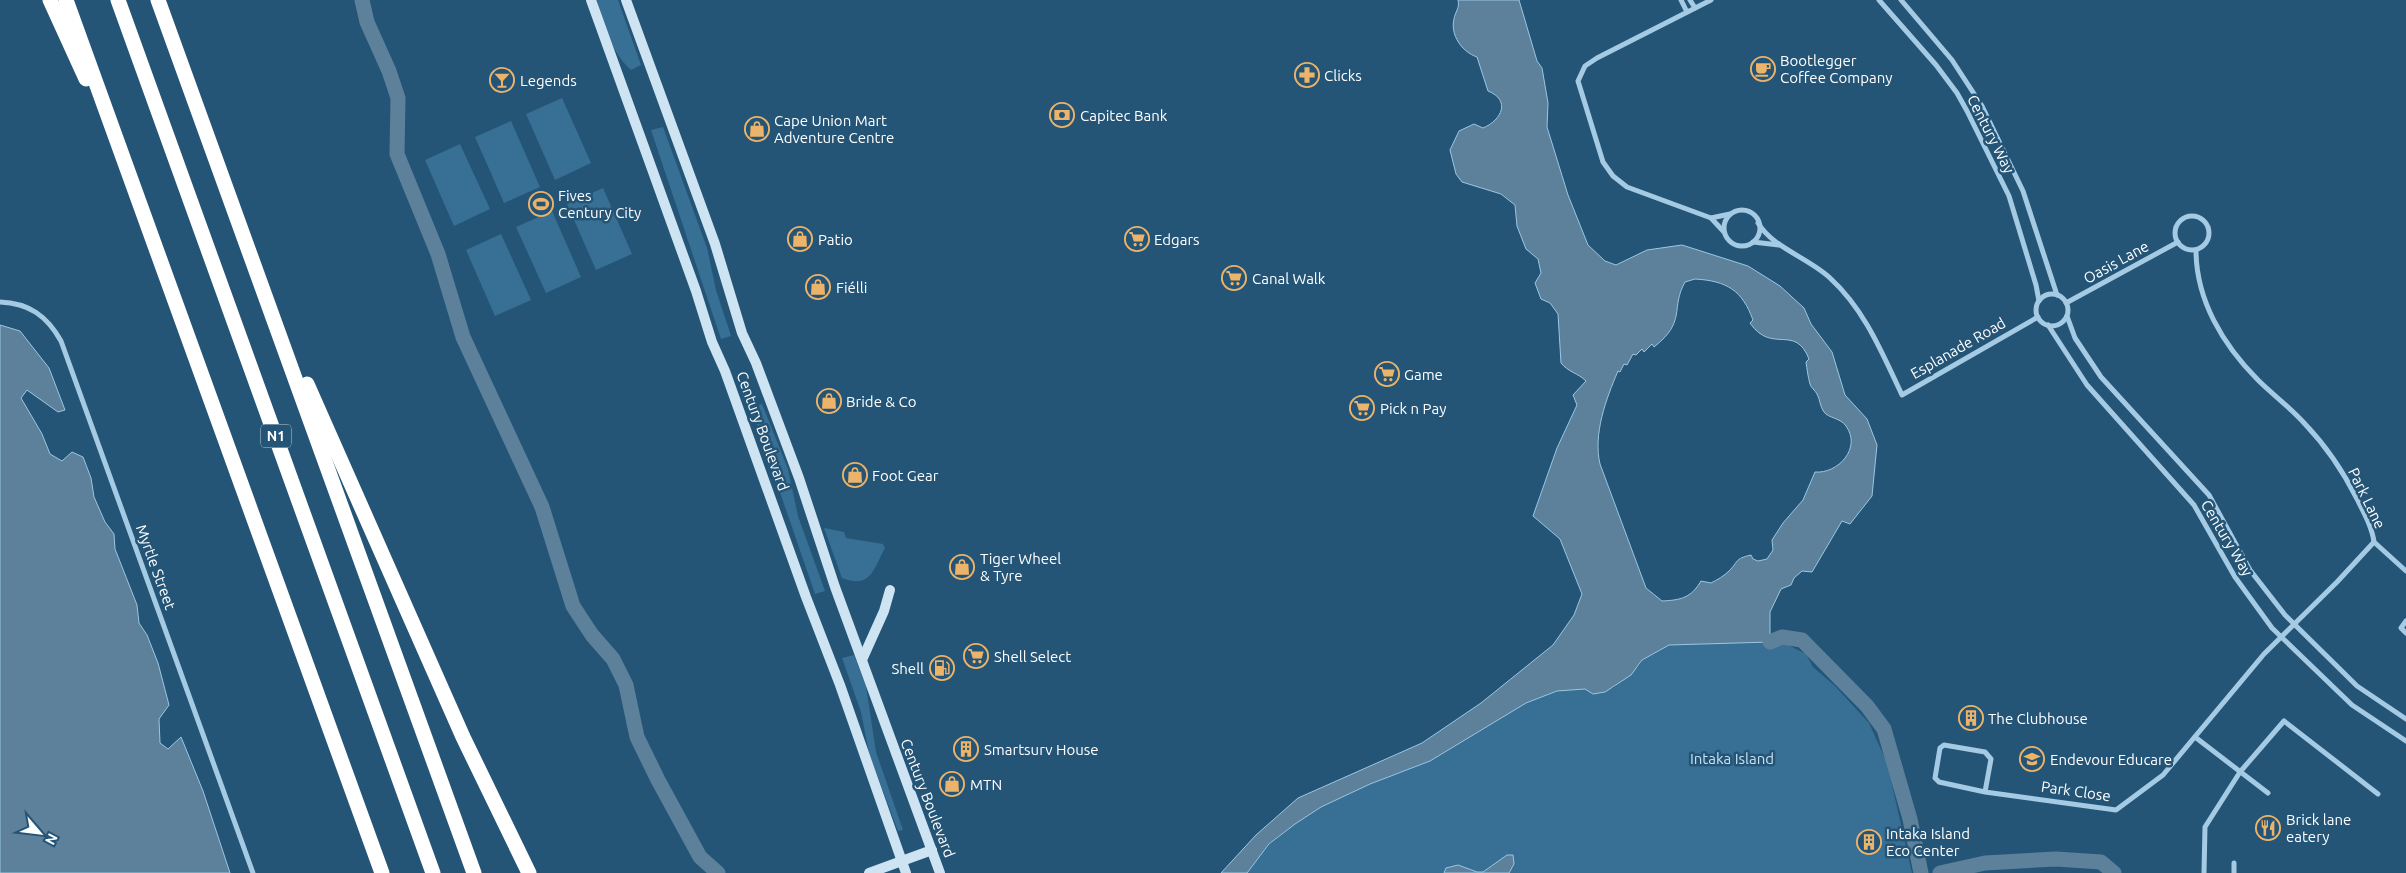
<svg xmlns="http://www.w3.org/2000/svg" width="2406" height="873" font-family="Ubuntu,sans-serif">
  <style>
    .green { fill: #386f94 }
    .water { fill: #5d819a; stroke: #9ac7e3; fill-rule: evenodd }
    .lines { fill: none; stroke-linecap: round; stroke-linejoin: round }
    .canal { stroke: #5d819a; stroke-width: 15 }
    .street { stroke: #a5cae3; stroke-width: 5 }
    .secondary { stroke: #cee4f3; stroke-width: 10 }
    .highway { stroke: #fff; stroke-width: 15 }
    .labels { text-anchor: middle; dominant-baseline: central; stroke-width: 5; stroke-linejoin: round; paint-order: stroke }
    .shield { fill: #245577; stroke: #bdccd6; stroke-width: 1 }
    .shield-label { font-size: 14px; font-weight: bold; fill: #fff }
    .poi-label { font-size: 15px; fill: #fff; stroke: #245577; text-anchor: start }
    .street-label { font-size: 15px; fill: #fff; stroke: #245577 }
    .park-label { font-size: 15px; fill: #c8e1f2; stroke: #245577 }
  </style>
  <rect width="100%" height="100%" fill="#245577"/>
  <g class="green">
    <path d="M 597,0 L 618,0 L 641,65 L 631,70 C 612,54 603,23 597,0 Z"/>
    <polygon points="562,98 591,163 555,180 526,114"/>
    <polygon points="511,121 540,187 504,203 475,137"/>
    <polygon points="663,127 707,248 716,290 731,336 721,339 651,130"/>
    <polygon points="460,144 490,209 454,226 425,160"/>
    <polygon points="603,188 632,254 596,270 567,204"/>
    <polygon points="552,211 581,277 546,293 516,227"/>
    <polygon points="501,234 531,300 495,316 466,250"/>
    <polygon points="762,404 788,469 798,516 825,591 815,594 751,408"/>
    <path d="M 824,528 L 844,532 L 846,538 L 883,544 L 885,548 C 873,570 871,589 842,578 Z"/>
    <polygon points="1755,641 1784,643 1806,654 1813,667 1835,686 1869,723 1887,763 1912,873 1247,873 1269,845 1295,824 1321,807 1370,784 1430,761 1526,703 1557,691 1586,689 1593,694 1613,688 1639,666 1642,660 1669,645"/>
    <polygon points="854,655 866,686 876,752 903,830 898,831 869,753 861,712 842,658"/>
  </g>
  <g class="water">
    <path d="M 1458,0 L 1519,0 L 1537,61 L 1542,68 L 1548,103 L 1547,127 L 1568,195 L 1588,245 L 1605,261 L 1616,265 L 1647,250 L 1682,245 L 1748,266 L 1780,286 L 1804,308 L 1811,324 L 1832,352 L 1845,395 L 1867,419 L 1877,445 L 1872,496 L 1850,524 L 1842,521 L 1812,572 L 1802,571 L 1794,578 L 1791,585 L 1781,589 L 1770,612 L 1770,642 L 1669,645 L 1642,660 L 1631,675 L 1605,692 L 1593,694 L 1585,689 L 1557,691 L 1526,703 L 1430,761 L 1370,784 L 1321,807 L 1295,824 L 1269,844 L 1247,873 L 1221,873 L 1256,835 L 1298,798 L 1422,743 L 1481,703 L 1553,645 L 1574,615 L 1582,594 L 1560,539 L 1533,516 L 1557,448 L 1577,405 L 1573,395 L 1586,381 C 1578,373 1568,372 1561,363 L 1558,314 L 1550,303 L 1541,299 L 1535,283 L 1541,273 L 1538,259 L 1526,249 L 1517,226 L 1515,205 L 1501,194 L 1462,182 L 1456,174 L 1450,150 L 1459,131 L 1474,124 L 1483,128 C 1502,120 1511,100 1488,91 L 1477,57 C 1462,52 1450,35 1454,19 C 1455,12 1460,8 1458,0 ZM 1695,279 C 1727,281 1742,290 1753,320 L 1750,323 C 1772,355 1795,323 1809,359 L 1806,362 C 1807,369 1808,377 1810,384 C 1811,388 1815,390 1817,394 C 1820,399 1820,407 1824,412 C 1828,418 1841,418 1846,426 C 1862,448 1838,474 1815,472 L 1803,500 L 1783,523 L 1772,540 L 1773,550 L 1767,559 L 1758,561 L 1753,559 L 1751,555 C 1734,559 1739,561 1729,571 C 1724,576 1717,580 1711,583 L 1701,581 C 1691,598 1681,600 1662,601 L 1646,588 L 1600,464 C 1593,434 1606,399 1618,371 L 1620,372 L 1624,364 L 1627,365 L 1633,354 L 1636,355 L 1642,349 L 1644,352 L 1652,344 L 1654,347 C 1687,321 1670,309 1685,282 Z"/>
    <polygon points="0,325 20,331 49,368 65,410 58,412 27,390 21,398 42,434 50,454 62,461 72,452 83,457 91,478 94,497 105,522 114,534 115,549 137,605 139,623 147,635 158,663 169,705 159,719 160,743 168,749 181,737 203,791 230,873 0,873"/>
    <polygon points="1507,855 1513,855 1514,864 1509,873 1444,873 1446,868 1458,865 1477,872 1483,872"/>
  </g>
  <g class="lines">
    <g class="canal">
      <polyline points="362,0 367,22 389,71 398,98 397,154 438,254 463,337 542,507 573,606 592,635 613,659 626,685 637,737 658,780 700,857 718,873"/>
      <polyline points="1770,642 1782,637 1802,640 1867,706 1884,729 1910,819 1921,873"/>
      <polyline points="1940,873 1985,863 2056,859 2101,862 2114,873"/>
    </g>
    <g class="street">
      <polyline points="1681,0 1687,12"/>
      <polyline points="1690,0 1695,8"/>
      <polyline points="1711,0 1597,58 1585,66 1578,81 1603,162 1613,176 1627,187 1711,218 1724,232"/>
      <polyline points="1879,0 1936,65 1957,93 1967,111 2009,196 2036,285 2039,301"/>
      <polyline points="1901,0 1952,60 1982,106 2023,191 2057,295"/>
      <circle cx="1742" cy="228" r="18"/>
      <circle cx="2192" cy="233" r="17"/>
      <polyline points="1711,218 1730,214"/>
      <path d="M 1758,223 C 1773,248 1809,258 1830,278 C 1865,310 1882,353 1902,395 L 2038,317"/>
      <polyline points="1753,242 1779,245"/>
      <path d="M 2196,250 C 2196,300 2223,345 2258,380 C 2273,395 2291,408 2305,424 C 2326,446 2344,473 2357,499 C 2364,513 2372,527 2374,542"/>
      <circle cx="2052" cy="310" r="16"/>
      <path d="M 0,302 C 29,303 47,316 61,341 L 253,873"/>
      <polyline points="2066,303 2178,242"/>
      <polyline points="2067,316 2075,338 2101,377 2209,495 2250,570 2285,615 2357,686 2406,719"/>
      <polyline points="2048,325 2087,385 2194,505 2235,577 2272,628 2352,705 2406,741"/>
      <polyline points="2374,542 2406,571"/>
      <polyline points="2406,621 2401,628 2406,633"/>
      <polyline points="2195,737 2268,793"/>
      <polyline points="1985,792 1991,759 1985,752 1944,745 1940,748 1935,778 1939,782 1985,792 2116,810 2163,775 2264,654 2337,582 2374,542"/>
      <polyline points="2234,863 2234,873"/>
      <polyline points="2204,873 2205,827 2240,772 2284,721 2378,794"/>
    </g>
    <g class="secondary">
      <polyline points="591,0 696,291 712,342 725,371 806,597 840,685 906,873"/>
      <polyline points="626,0 715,244 742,333 756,363 799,478 835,587 940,873"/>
      <polyline points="862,660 884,611 890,590"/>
      <polyline points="869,873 932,850"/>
    </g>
    <g class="highway">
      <polyline points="50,0 86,79"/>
      <polyline points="66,0 382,873"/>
      <polyline points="118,0 433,873"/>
      <polyline points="158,0 474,873"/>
      <polyline points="307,384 463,737 529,873"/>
    </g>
  </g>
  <defs>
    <symbol id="cafe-ring" viewBox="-11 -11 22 22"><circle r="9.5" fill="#245577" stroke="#ecb36a" stroke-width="1.5"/><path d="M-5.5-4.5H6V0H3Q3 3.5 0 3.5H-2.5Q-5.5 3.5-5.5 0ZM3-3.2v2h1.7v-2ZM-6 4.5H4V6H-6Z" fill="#ecb36a"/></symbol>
    <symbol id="pharmacy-ring" viewBox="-11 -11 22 22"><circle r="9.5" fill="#245577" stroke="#ecb36a" stroke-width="1.5"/><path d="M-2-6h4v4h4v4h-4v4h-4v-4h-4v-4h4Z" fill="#ecb36a"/></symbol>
    <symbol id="bar-ring" viewBox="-11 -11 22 22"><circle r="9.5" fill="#245577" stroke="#ecb36a" stroke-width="1.5"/><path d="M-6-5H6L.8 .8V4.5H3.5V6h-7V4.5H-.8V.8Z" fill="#ecb36a"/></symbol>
    <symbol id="bank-ring" viewBox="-11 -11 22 22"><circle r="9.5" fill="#245577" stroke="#ecb36a" stroke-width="1.5"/><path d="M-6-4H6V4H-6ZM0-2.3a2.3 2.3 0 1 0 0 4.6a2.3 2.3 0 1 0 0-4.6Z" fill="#ecb36a"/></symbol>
    <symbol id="shop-ring" viewBox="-11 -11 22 22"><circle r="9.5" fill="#245577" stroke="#ecb36a" stroke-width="1.5"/><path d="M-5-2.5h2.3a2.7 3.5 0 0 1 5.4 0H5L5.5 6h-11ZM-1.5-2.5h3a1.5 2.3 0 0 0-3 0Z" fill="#ecb36a"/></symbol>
    <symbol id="stadium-ring" viewBox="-11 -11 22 22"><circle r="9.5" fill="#245577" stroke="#ecb36a" stroke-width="1.5"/><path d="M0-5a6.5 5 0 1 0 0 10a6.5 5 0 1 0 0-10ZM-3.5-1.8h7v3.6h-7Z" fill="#ecb36a"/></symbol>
    <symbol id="supermarket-ring" viewBox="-11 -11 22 22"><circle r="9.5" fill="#245577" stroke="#ecb36a" stroke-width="1.5"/><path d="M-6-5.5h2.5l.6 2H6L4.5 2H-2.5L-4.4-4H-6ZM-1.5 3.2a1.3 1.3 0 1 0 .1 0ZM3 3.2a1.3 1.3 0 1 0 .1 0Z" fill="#ecb36a"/></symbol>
    <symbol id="fuel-ring" viewBox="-11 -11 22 22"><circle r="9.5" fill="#245577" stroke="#ecb36a" stroke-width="1.5"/><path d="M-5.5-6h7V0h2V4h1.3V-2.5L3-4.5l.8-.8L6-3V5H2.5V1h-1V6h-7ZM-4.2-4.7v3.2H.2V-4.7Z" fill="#ecb36a"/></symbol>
    <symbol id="building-ring" viewBox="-11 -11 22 22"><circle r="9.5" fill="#245577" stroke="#ecb36a" stroke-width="1.5"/><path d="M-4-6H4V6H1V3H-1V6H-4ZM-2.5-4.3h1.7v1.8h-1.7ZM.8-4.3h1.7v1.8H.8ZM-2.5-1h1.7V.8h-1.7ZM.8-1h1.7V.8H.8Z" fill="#ecb36a"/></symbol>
    <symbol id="school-ring" viewBox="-11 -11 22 22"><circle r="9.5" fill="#245577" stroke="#ecb36a" stroke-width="1.5"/><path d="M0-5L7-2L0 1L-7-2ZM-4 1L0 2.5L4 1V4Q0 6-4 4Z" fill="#ecb36a"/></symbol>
    <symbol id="restaurant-ring" viewBox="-11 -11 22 22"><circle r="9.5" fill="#245577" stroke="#ecb36a" stroke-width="1.5"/><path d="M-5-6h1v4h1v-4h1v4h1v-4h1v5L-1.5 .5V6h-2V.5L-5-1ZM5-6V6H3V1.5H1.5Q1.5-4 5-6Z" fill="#ecb36a"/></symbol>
  </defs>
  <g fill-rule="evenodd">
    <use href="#cafe-ring" x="1749" y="55" width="28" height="28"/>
    <use href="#pharmacy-ring" x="1293" y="61" width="28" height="28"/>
    <use href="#bar-ring" x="488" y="66" width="28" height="28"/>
    <use href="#bank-ring" x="1048" y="101" width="28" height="28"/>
    <use href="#shop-ring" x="743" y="115" width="28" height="28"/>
    <use href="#stadium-ring" x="527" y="190" width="28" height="28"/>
    <use href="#shop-ring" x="786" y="225" width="28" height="28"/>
    <use href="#supermarket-ring" x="1123" y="225" width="28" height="28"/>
    <use href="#supermarket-ring" x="1220" y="264" width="28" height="28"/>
    <use href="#shop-ring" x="804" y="273" width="28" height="28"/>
    <use href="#supermarket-ring" x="1373" y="360" width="28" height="28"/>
    <use href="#shop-ring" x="815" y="387" width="28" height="28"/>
    <use href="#supermarket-ring" x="1348" y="394" width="28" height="28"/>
    <use href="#shop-ring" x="841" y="461" width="28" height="28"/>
    <use href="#shop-ring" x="948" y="553" width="28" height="28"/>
    <use href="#supermarket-ring" x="962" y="642" width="28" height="28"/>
    <use href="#fuel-ring" x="928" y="654" width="28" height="28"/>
    <use href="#building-ring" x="1957" y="704" width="28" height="28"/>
    <use href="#building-ring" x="952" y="735" width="28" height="28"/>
    <use href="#school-ring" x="2018" y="745" width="28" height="28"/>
    <use href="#shop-ring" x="938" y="770" width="28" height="28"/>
    <use href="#restaurant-ring" x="2254" y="814" width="28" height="28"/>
    <use href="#building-ring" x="1855" y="828" width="28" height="28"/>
  </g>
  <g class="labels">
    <rect class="shield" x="261" y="424.5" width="30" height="23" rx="4"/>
    <g class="shield-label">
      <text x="276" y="436">N1</text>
    </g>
    <g class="poi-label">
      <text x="1780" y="60">Bootlegger<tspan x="1780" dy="17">Coffee Company</tspan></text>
      <text x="1324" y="75">Clicks</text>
      <text x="520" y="80">Legends</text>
      <text x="1080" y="115">Capitec Bank</text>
      <text x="774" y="120">Cape Union Mart<tspan x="774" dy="17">Adventure Centre</tspan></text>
      <text x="558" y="195">Fives<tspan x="558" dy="17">Century City</tspan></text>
      <text x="818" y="239">Patio</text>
      <text x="1154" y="239">Edgars</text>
      <text x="1252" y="278">Canal Walk</text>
      <text x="836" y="287">Fiélli</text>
      <text x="1404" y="374">Game</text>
      <text x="846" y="401">Bride &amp; Co</text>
      <text x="1380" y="408">Pick n Pay</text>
      <text x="872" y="475">Foot Gear</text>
      <text x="980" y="558">Tiger Wheel<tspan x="980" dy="17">&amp; Tyre</tspan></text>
      <text x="994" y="656">Shell Select</text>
      <text x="924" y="668" text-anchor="end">Shell</text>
      <text x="1988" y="718">The Clubhouse</text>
      <text x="984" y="749">Smartsurv House</text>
      <text x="2050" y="759">Endevour Educare</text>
      <text x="970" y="784">MTN</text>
      <text x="2286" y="819">Brick lane<tspan x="2286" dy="17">eatery</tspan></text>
      <text x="1886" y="833">Intaka Island<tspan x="1886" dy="17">Eco Center</tspan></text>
    </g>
    <g class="street-label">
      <text transform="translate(1991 134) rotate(63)">Century Way</text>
      <text transform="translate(2116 262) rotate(-29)">Oasis Lane</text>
      <text transform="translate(1958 348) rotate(-30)">Esplanade Road</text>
      <text transform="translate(763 431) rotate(70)">Century Boulevard</text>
      <text transform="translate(2367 498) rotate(64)">Park Lane</text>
      <text transform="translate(2227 538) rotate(59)">Century Way</text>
      <text transform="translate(156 567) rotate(70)">Myrtle Street</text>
      <text transform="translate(2076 791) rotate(8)">Park Close</text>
      <text transform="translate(928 798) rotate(69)">Century Boulevard</text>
    </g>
    <g class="park-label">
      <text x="1732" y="758">Intaka Island</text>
    </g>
  </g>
  <g transform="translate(40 833) rotate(118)" stroke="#245577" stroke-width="4" paint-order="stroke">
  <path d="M0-4L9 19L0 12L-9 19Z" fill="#ffffff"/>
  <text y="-8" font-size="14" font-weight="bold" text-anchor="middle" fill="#ffffff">N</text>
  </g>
</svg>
